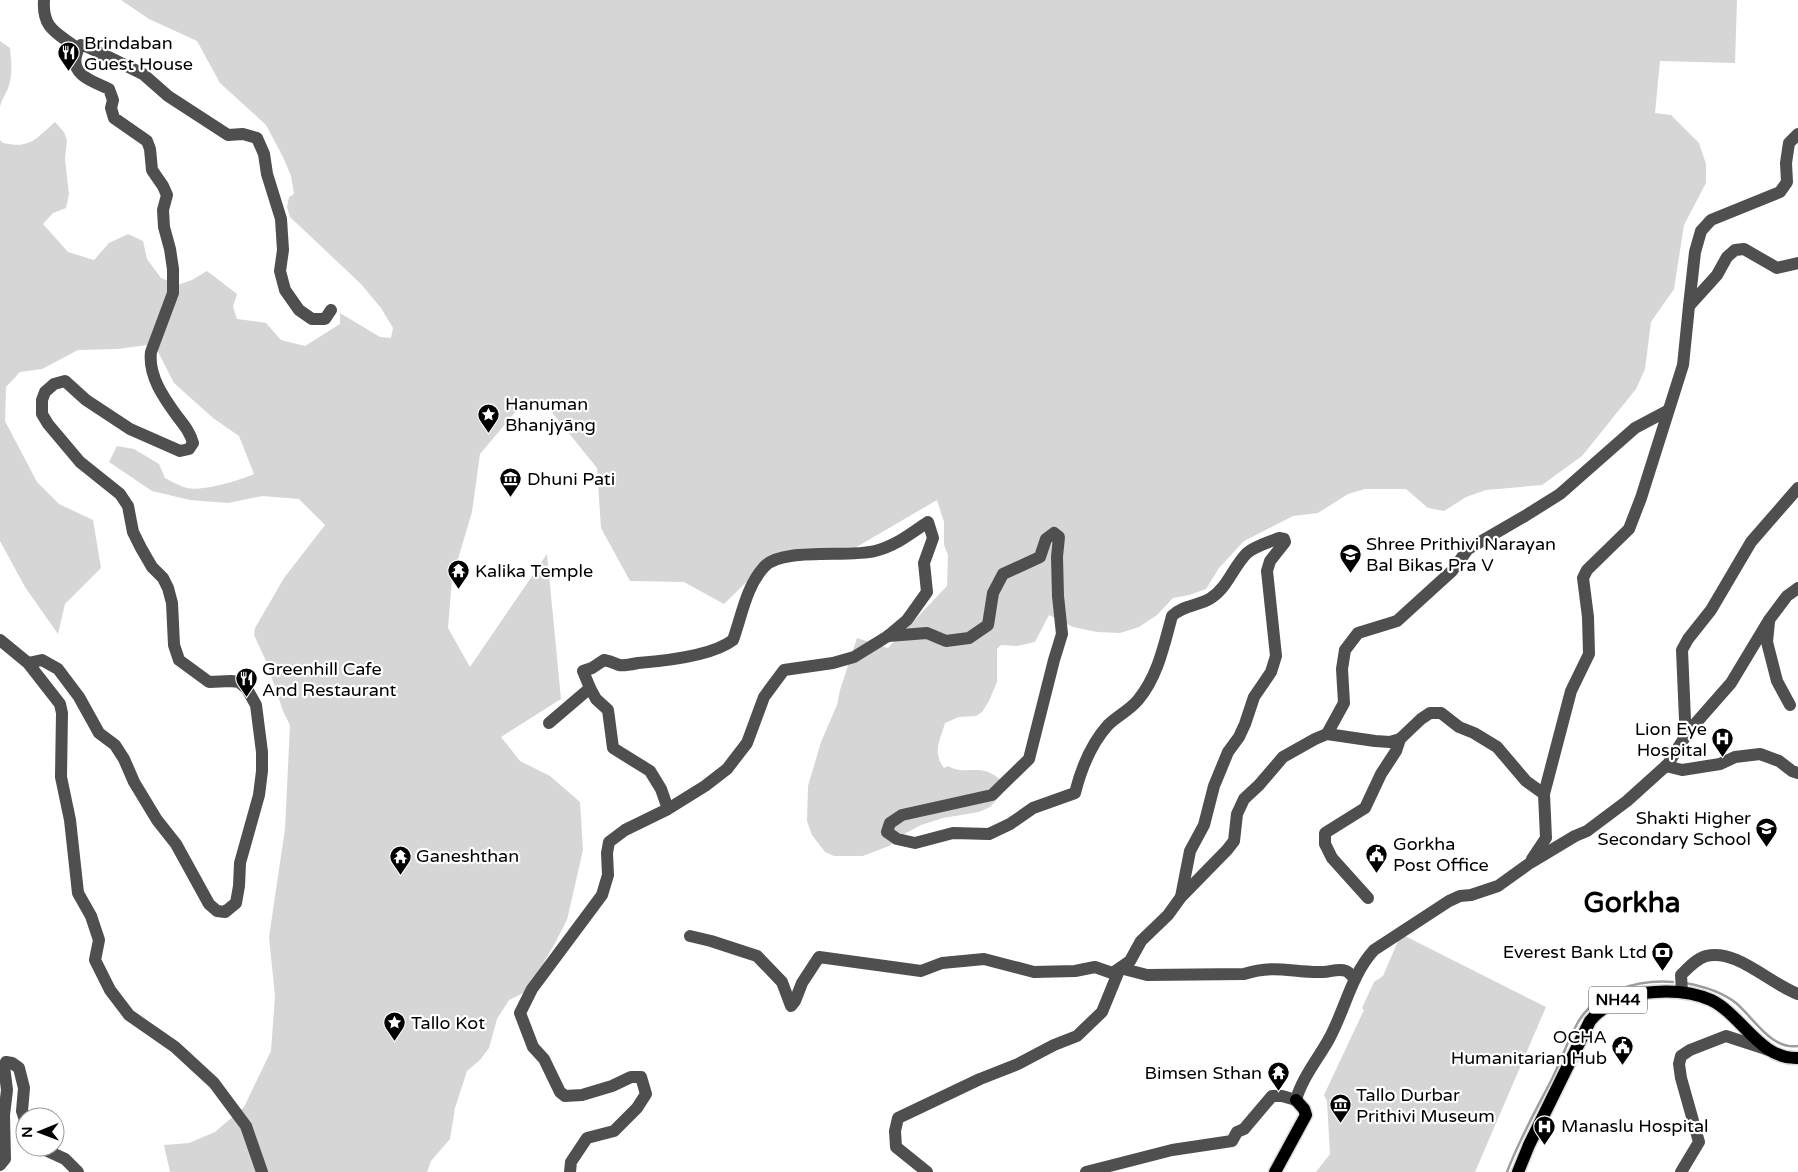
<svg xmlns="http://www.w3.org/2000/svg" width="1798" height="1172" font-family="'Varela Round',sans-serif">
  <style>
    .green { fill: #d6d6d6 }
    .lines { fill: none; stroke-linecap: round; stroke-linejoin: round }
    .stream { stroke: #9d9d9d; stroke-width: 2.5 }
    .major-casing { stroke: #dbdbdb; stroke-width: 15 }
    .minor { stroke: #4f4f4f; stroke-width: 12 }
    .major { stroke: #000; stroke-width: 12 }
    .labels { text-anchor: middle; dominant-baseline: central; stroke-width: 4.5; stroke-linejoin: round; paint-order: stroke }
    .shield { fill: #fff; stroke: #4c4c4c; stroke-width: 1 }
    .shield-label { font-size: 16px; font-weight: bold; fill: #000 }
    .poi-label { font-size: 18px; fill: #000; stroke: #fff; text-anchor: start }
    .town-label { font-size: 28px; font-weight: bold; fill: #000; stroke: #fff }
  </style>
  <rect width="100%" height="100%" fill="#fff"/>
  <g class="green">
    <path d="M 121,0 L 1737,0 L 1735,63 L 1660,61 L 1655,113 L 1671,115 L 1699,143 L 1706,164 L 1706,183 L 1684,225 L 1674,289 L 1651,322 L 1645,369 L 1636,389 L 1582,456 L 1542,485 L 1486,490 L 1466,497 L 1444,511 L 1428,508 L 1406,489 L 1365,489 L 1348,494 L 1318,513 L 1293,516 L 1244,541 L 1219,568 L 1206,589 L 1189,595 L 1173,598 L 1157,615 L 1139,627 L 1120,633 L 1097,632 L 1073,627 L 1049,615 L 1035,642 L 1017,646 L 1001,645 L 997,649 L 997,682 L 989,701 L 982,712 L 976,716 L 959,717 L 945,723 C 940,741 932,752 944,768 L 948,766 C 967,777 980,761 1002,781 L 1002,794 L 990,807 L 979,812 L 943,818 L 921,825 L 906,833 L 889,846 L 863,856 L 834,856 L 825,852 L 812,835 L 807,821 L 808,786 L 821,742 L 837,705 L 840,690 L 857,638 L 888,648 L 947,586 L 948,555 L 944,545 L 944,522 L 937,500 L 848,552 L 775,554 L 724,604 L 684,582 L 630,581 L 601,528 L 597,468 L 542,400 L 518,409 L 480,454 L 472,512 L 452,579 L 448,628 L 470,667 L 547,554 L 561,699 L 501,737 L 520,761 L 550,776 L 580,802 L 583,850 L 567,920 L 554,945 L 527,991 L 509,1000 L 497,1019 L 489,1048 L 480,1060 L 467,1071 L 455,1108 L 450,1139 L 431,1161 L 427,1172 L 170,1172 L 164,1145 L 189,1143 L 215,1132 L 244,1107 L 271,1051 L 275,996 L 269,937 L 285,829 L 290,725 L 283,711 L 266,661 L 254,635 L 255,628 L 284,578 L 325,525 L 299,499 L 262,496 L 228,503 L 190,500 L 152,491 L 109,462 L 117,446 L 134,449 L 159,464 L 165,478 C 172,482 180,486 187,488 C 201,492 241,480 254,474 L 239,436 L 213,418 L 174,383 L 154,344 L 118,349 L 78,350 L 42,369 L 20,372 L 6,387 L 5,421 L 37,482 L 59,504 L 93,520 L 101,568 L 65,604 L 58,634 L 25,587 L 0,541 L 0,140 L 3,143 C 31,149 35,139 55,122 L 64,132 L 67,140 L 65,159 L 69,194 L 66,208 L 53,213 L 43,224 L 68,252 L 94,260 L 109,243 L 128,234 L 143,241 L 147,259 L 161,278 L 178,285 L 192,280 L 207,271 L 237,294 L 233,307 L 237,319 L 266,323 L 281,340 L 305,346 L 340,324 L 340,313 L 380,337 L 391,338 L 393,328 L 381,308 L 361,284 L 290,217 L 287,207 L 289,197 L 294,194 L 291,176 L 283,157 L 266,125 L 220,83 L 197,41 L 149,19 Z"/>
    <path d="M 0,41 L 10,48 C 11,60 13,74 9,85 C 7,93 1,99 0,108 Z"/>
    <polygon points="1401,934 1546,1007 1475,1172 1316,1172 1330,1154 1327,1101 1324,1095 1364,1010 1362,1008 1374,982 1383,976"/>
  </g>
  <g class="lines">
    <g class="stream">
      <path d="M 1685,983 C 1702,986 1722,992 1736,1003 C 1754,1018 1771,1050 1798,1046"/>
      <path d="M 1507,1172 C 1519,1140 1536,1110 1552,1079 C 1561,1061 1567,1042 1577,1024 C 1595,991 1639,979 1673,982"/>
    </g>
    <defs>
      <g id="major">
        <polyline points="1275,1172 1306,1115 1304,1109 1296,1100"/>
        <path d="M 1518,1172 L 1529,1145 L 1590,1021 C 1602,1006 1624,995 1643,993 C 1666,990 1689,990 1711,1000 C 1742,1015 1760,1060 1798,1058"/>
      </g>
    </defs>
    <use href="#major" class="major-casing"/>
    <g class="minor">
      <path d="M 44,0 C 42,30 58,33 78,49"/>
      <polyline points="1689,306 1695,252 1701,231 1711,220 1780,192 1787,182 1786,163 1789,143 1798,134"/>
      <polyline points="1769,622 1767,642 1777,681 1790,705"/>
      <path d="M 888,636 L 927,633 L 946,641 L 969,638 L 988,625 L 993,593 L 1003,574 L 1040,557 L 1046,539 L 1054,533 L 1059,537 L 1057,557 L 1058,596 L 1062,634 L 1054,660 L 1029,759 L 992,795 L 902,815 L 890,823 L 887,832 L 897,839 L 915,843 L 953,833 L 989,834 L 1010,824 L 1033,808 L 1075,793 C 1081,769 1091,744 1108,725 C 1117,716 1130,710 1138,700 C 1158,676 1164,645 1172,616 C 1183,605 1199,606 1211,598 C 1228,587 1233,567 1247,553 C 1255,546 1270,542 1279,538 L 1284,539 L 1285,542 L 1270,561 L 1267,571 L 1276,656 L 1271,672 L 1254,697 L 1245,724 L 1239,737 L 1228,752 L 1214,786 L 1204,825 L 1190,851 L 1181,897"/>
      <polyline points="0,640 28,663 60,704 62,713 61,777 70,820 78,893 91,916 99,940 95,960 110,990 129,1015 175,1047 214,1083 246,1126 262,1172"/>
      <path d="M 28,663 L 42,660 L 58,669 L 79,697 L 99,733 L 115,745 L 124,759 L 134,782 L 157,820 L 176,844 L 209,904 L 217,911 L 225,912 L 236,903 L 239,886 L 240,863 L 259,795 L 262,771 L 262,752 L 256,705 L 247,689 L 239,682 L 231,681 L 209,682 L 179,660 L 174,645 L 172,603 L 168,588 L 163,578 L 152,567 L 141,548 L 133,532 L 128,506 L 120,494 L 80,462 L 48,424 L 42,414 L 42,400 L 45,392 L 54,384 L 65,381 L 86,400 L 130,429 L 180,451 L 189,449 L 193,443 C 190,432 184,425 177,416 C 164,398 148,376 151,352 L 173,293 L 173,269 L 170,249 L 164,227 L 163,210 L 167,195 L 163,186 L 152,170 L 150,149 L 147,141 L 114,118 L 111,108 L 113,100 L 109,89 C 95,82 71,76 76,56 C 77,51 78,49 81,45 L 88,47 L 143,74 L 168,96 L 228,135 L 243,134 L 257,138 L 264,154 L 267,174 L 281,219 L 283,250 L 280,271 L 285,290 L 299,310 L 312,319 L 325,319 L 331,310"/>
      <polyline points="549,723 590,688"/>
      <polyline points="1688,732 1685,720 1682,650 1688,639 1711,610 1751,542 1798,488"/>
      <polyline points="1327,734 1344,703 1342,669 1345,650 1358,633 1397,621 1452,571 1468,549 1525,516 1560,494 1635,428 1667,411"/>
      <polyline points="1666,766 1682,770 1720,764 1735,757 1760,754 1779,761 1792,771 1798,773"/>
      <polyline points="1532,859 1546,838 1544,794 1571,691 1589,654 1588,617 1583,578 1587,570 1629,529 1641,498 1683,365 1689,306 1717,275 1727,257 1735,250 1744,249 1777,268 1798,263"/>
      <polyline points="1368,898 1332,858 1325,844 1325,833 1365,808 1381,774 1396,751 1400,739 1421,719 1430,713 1441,713 1459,727 1474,733 1497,747 1526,781 1544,794"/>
      <path d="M 690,936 L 711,941 L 757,956 L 782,982 L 791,1006 L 795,1001 L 802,983 L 819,957 L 921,971 L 942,963 L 984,959 L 1034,972 L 1075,971 L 1095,967 L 1112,973 L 1120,968 L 1147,975 L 1244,974 C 1276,964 1292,973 1323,972 C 1331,972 1338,968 1346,971 C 1349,972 1352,976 1355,979"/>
      <path d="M 1682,992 L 1681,975 C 1688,968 1696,959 1706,956 C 1736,948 1770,984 1798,994"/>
      <polyline points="39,1147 65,1159 78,1172"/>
      <polyline points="0,1165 5,1159 4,1115 7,1090 4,1066 6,1062 12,1063 19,1068 24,1088 22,1111 25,1120"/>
      <path d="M 570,1172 L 571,1162 L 587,1138 L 614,1131 L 637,1108 L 646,1094 L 641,1077 L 631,1077 L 612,1086 L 582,1095 L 565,1096 L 560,1092 L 544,1059 L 533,1047 L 520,1013 L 532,989 L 602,895 L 608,875 L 607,853 L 609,842 L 625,830 L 668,809 L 705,786 L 727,769 L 747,743 L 764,697 L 784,670 L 833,663 L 854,657 L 888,636 L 907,620 L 927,592 L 924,563 L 933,538 L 928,522 C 911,533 896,546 875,551 C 848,558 781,547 764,567 C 746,587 742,615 733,640 C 712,656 664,661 638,663 C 633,664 624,666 619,665 C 614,663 610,661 604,660 L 592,668 L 583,671 L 590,688 L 596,699 L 608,710 L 613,748 L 650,771 L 661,789 L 668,809"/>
      <polyline points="927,1172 896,1147 895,1131 898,1118 980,1079 1018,1064 1054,1045 1077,1036 1102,1012 1120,968 1130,961 1141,941 1168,915 1181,897 1227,850 1234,841 1237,814 1244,799 1259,785 1283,757 1315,739 1327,734 1375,741 1390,742 1400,739"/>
      <path d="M 1086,1172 L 1172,1150 L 1232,1141 L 1237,1132 L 1244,1129 L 1272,1096 L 1282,1096 L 1296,1100 C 1302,1078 1318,1059 1329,1039 C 1345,1010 1351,975 1374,950 L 1449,901 L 1460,896 L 1471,895 L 1498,886 L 1530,863 L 1575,836 L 1587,831 L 1627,801 L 1668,764 L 1688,732 L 1731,683 L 1769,620 L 1787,596 L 1798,588"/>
      <polyline points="1681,1172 1699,1142 1681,1078 1679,1064 1681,1056 1690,1050 1726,1036 1769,1050"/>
    </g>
    <use href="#major" class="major"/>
  </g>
  <defs>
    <symbol id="restaurant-pin" viewBox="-11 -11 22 30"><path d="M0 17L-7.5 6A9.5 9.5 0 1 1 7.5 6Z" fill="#000" stroke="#fff"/><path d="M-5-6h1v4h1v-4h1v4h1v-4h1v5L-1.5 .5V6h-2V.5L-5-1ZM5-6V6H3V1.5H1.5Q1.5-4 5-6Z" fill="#fff"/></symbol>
    <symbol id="sight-pin" viewBox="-11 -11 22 30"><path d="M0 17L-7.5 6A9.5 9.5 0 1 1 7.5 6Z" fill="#000" stroke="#fff"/><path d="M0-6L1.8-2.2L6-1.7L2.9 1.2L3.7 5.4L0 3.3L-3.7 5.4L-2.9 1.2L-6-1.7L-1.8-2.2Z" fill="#fff"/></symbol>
    <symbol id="museum-pin" viewBox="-11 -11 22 30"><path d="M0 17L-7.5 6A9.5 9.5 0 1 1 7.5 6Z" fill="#000" stroke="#fff"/><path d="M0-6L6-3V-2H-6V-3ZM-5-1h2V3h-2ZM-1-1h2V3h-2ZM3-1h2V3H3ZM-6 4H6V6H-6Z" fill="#fff"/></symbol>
    <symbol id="school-pin" viewBox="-11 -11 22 30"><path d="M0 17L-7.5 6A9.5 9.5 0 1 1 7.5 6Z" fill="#000" stroke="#fff"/><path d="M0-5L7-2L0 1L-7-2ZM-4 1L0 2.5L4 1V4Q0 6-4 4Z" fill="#fff"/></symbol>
    <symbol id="temple-pin" viewBox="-11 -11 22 30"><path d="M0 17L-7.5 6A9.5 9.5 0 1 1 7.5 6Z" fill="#000" stroke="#fff"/><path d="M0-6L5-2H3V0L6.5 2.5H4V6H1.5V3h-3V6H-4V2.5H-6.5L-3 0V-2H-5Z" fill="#fff"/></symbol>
    <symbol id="hospital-pin" viewBox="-11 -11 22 30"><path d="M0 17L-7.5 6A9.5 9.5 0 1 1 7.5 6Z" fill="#000" stroke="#fff"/><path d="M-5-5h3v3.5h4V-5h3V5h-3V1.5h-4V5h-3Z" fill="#fff"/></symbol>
    <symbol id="civic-pin" viewBox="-11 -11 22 30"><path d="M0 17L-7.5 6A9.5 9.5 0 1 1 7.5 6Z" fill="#000" stroke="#fff"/><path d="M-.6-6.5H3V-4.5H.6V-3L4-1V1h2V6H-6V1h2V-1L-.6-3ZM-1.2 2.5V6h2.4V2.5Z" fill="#fff"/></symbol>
    <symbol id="bank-pin" viewBox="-11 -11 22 30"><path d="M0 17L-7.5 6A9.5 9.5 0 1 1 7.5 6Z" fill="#000" stroke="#fff"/><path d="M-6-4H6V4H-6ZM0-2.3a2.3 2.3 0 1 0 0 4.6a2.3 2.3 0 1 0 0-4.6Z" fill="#fff"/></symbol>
  </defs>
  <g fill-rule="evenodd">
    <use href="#restaurant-pin" x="56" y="40" width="25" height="34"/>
    <use href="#sight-pin" x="476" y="402" width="25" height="34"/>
    <use href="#museum-pin" x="498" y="466" width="25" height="34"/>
    <use href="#school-pin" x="1338" y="542" width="25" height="34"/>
    <use href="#temple-pin" x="446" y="558" width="25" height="34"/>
    <use href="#restaurant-pin" x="234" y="666" width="25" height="34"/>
    <use href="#hospital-pin" x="1710" y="726" width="25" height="34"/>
    <use href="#school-pin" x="1754" y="816" width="25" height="34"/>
    <use href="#civic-pin" x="1364" y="842" width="25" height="34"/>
    <use href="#temple-pin" x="388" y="844" width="25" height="34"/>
    <use href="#bank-pin" x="1650" y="940" width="25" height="34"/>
    <use href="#sight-pin" x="382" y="1010" width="25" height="34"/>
    <use href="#civic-pin" x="1610" y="1034" width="25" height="34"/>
    <use href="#temple-pin" x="1266" y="1060" width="25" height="34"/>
    <use href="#museum-pin" x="1328" y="1092" width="25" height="34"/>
    <use href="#hospital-pin" x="1532" y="1114" width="25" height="34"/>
  </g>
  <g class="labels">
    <rect class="shield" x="1589" y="986.5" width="58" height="27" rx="4"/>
    <g class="shield-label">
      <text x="1618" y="1000">NH44</text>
    </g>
    <g class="poi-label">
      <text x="84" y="43">Brindaban<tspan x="84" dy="21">Guest House</tspan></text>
      <text x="505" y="404">Hanuman<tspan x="505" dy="21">Bhanjyāng</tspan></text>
      <text x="527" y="479">Dhuni Pati</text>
      <text x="1366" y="544">Shree Prithivi Narayan<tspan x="1366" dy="21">Bal Bikas Pra V</tspan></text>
      <text x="475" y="571">Kalika Temple</text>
      <text x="262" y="669">Greenhill Cafe<tspan x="262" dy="21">And Restaurant</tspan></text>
      <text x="1707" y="729" text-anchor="end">Lion Eye<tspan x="1707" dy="21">Hospital</tspan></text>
      <text x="1751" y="818" text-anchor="end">Shakti Higher<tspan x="1751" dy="21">Secondary School</tspan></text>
      <text x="1393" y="844">Gorkha<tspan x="1393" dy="21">Post Office</tspan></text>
      <text x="416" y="856">Ganeshthan</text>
      <text x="1647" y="952" text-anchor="end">Everest Bank Ltd</text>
      <text x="411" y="1023">Tallo Kot</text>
      <text x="1607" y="1037" text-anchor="end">OCHA<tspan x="1607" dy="21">Humanitarian Hub</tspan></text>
      <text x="1262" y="1073" text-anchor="end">Bimsen Sthan</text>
      <text x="1356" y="1095">Tallo Durbar<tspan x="1356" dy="21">Prithivi Museum</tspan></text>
      <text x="1561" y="1126">Manaslu Hospital</text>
    </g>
    <g class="town-label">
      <text x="1632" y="903">Gorkha</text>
    </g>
  </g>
  <g transform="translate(40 1132) rotate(269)"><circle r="24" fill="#ffffff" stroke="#999999"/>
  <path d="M0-4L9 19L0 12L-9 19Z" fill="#000000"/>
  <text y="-8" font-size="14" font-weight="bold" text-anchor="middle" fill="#000000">N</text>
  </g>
</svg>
